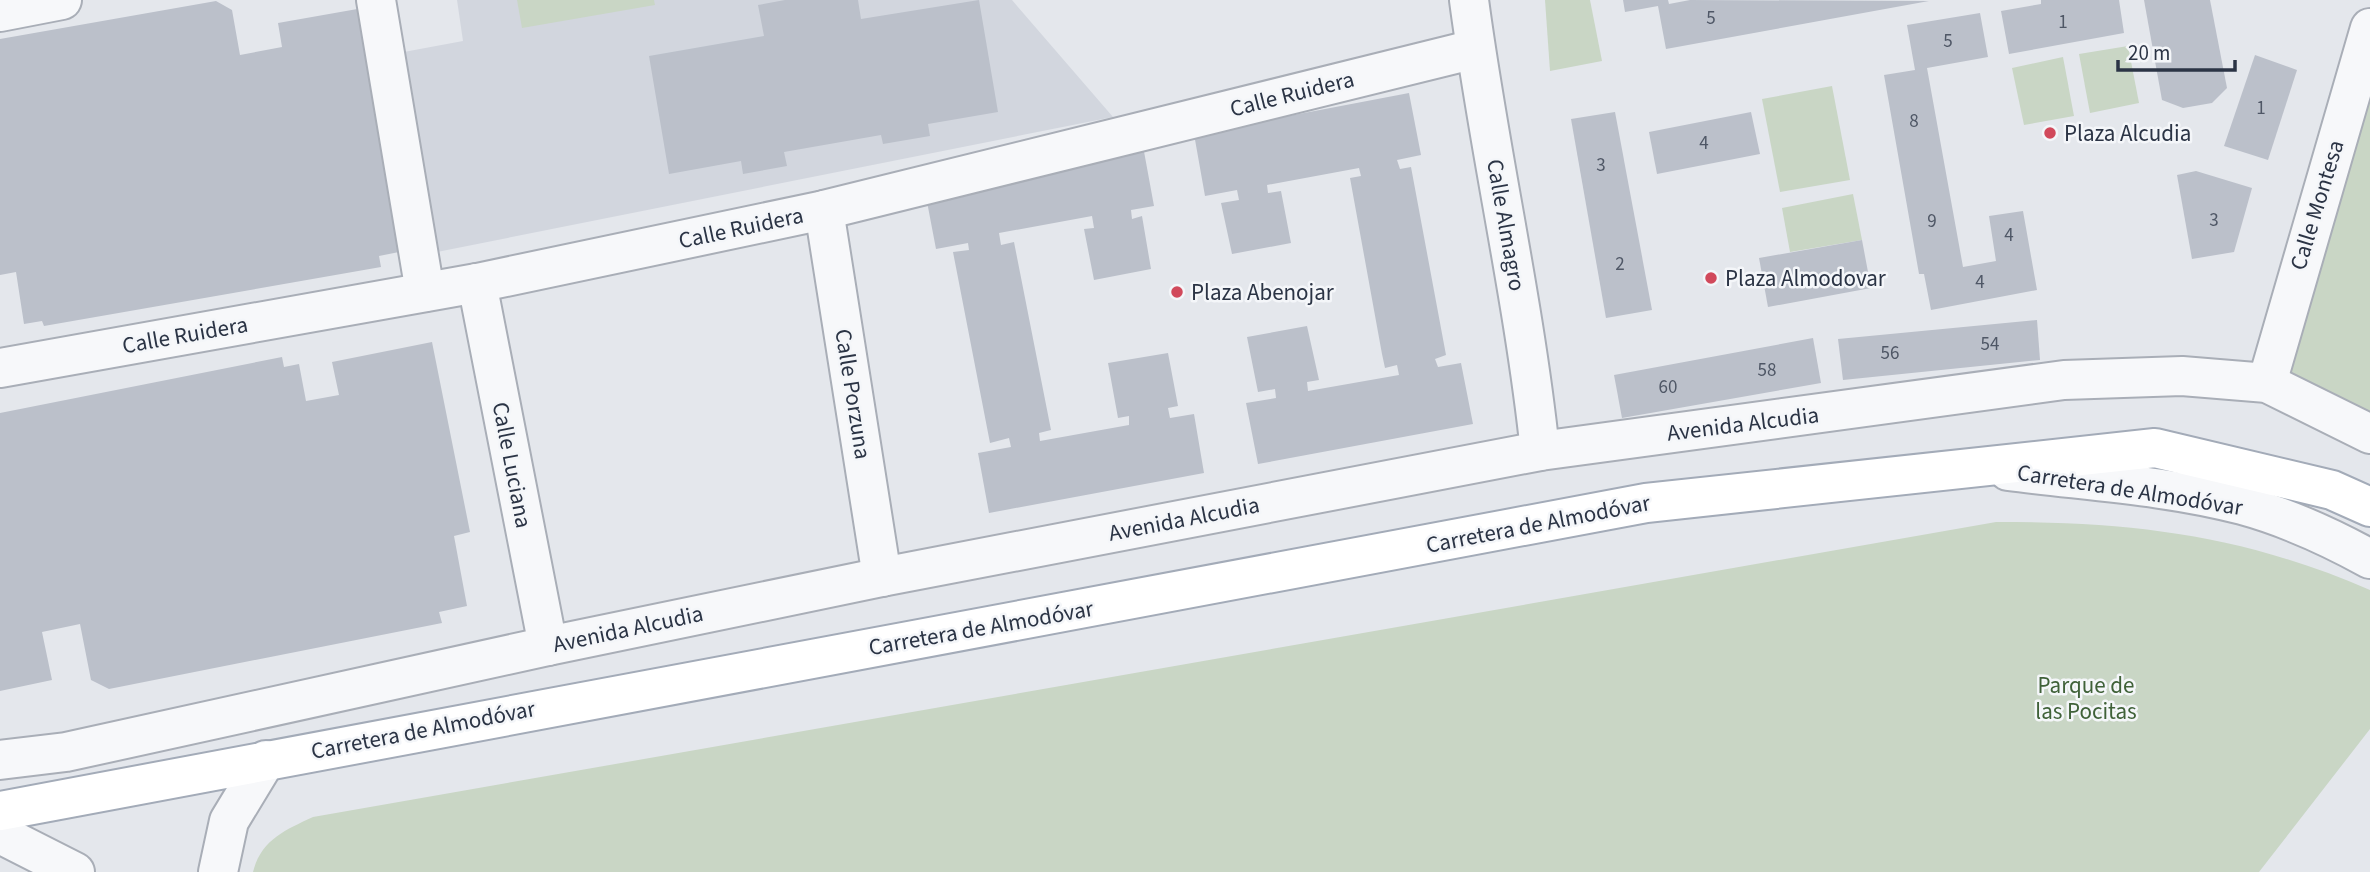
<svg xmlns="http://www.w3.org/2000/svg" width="2370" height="872" font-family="'Source Sans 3',sans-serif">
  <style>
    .built { fill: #d2d6de }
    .green { fill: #c9d6c5 }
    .building { fill: #bbc0ca }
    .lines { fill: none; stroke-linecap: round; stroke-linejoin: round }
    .minor-casing { stroke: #a9aeb7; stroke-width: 42 }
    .major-casing { stroke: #a3abb8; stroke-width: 42 }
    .minor { stroke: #f7f8fa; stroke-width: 38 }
    .major { stroke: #fff; stroke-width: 38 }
    .poi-dot { fill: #d1495b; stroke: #f4f6f9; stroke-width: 2.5 }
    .labels { text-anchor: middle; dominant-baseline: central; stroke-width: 5; stroke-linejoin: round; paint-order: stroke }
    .number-label { font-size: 19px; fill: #4f5766 }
    .street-label { font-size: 23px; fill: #2b3445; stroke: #f4f6f9 }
    .poi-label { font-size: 23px; fill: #2b3445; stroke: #f4f6f9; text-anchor: start }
    .park-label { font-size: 23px; fill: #3f6138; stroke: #f4f6f9 }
  </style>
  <rect width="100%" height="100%" fill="#e4e7ec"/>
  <polygon class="built" points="457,0 1012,0 1113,117 427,254 393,54 463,41"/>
  <g class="green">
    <polygon points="517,0 654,0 655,5 522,28"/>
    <polygon points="1545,0 1590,0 1602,61 1550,71"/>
    <polygon points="2370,28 2370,436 2267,383"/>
    <polygon points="2128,46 2139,103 2090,113 2079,54"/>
    <polygon points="2063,57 2074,116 2024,125 2012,68"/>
    <polygon points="1832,86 1850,180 1780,192 1762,99"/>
    <polygon points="1853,194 1862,240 1790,252 1782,208"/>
    <path d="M 1996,522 C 2133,522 2243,535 2370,590 L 2370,729 L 2259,872 L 253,872 C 261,840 285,830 313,817 Z"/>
  </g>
  <g class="building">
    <polygon points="785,0 858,0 861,19 979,0 998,112 928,124 930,136 883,144 881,135 784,152 787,166 743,174 741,161 669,174 649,56 764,36 758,5"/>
    <polygon points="1623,0 1668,0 1669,4 1690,0 1929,1 1666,49 1658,6 1625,12"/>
    <polygon points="2041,0 2119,0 2124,33 2009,54 2001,11 2041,4"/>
    <polygon points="2144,0 2210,0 2227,88 2212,103 2183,108 2162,100"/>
    <polygon points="216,1 232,10 240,55 282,47 278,23 363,8 404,251 379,256 381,267 44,326 42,321 24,324 16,272 0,275 0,39"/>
    <polygon points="1980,13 1988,57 1927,68 1963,267 1996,261 1989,216 2023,211 2037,290 1931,310 1924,274 1919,274 1884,75 1915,70 1907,25"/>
    <polygon points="2255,55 2297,70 2268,160 2224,146"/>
    <polygon points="1409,93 1421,155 1397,160 1400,169 1411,167 1446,355 1435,359 1438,367 1461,363 1473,424 1258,464 1246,403 1276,398 1275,389 1258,392 1247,337 1307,326 1319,380 1307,382 1308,391 1399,375 1397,365 1385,368 1382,354 1350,178 1361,176 1359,168 1267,185 1268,193 1281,191 1291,243 1232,254 1221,203 1239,200 1237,190 1205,196 1194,134"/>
    <polygon points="1615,112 1652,310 1606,318 1571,119"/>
    <polygon points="1751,112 1760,154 1657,174 1649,132"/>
    <polygon points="1143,146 1154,206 1131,210 1132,219 1142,216 1151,269 1094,280 1084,229 1094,228 1092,216 999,233 1001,245 1014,242 1051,430 1039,433 1040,441 1129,425 1129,416 1118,418 1108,363 1168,353 1178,406 1168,408 1170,418 1194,414 1204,473 989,513 978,453 1011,447 1009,438 990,443 953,252 969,250 968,243 936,249 924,186"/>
    <polygon points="2196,171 2252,188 2234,252 2192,259 2177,175"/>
    <polygon points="1862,240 1871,288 1768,307 1759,258"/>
    <polygon points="2037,320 2040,360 1843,380 1838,339"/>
    <polygon points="1813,338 1821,383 1622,418 1614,375"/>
    <polygon points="432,342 470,532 454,536 467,606 439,612 442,623 109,689 91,680 80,624 42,632 52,680 0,691 0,413 282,357 284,367 299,364 306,401 339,395 332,362"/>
  </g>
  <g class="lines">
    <defs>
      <g id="minor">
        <polyline points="376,0 425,292"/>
        <path d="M 1469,0 C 1489,151 1524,300 1540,451"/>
        <polyline points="0,12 62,0"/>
        <polyline points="824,210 882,577"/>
        <polyline points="477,283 548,646"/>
        <polyline points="0,368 477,283 824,210 1475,49"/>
        <polyline points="2267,383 2370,28"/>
        <path d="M 2008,471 C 2085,481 2166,485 2242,505 C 2286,517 2330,537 2370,559"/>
        <polyline points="0,760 66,752 548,646 882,577 1540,451 2064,380 2182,376 2267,383 2370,434"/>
        <polyline points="0,834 75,872"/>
        <polyline points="218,872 229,821 266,760"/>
      </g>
      <polyline id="major" points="0,811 1646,503 2155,448 2332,490 2370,507"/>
    </defs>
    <use href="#minor" class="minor-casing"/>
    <use href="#major" class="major-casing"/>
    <use href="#minor" class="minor"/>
    <use href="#major" class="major"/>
  </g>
  <g class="poi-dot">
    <circle cx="2050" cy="133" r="7"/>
    <circle cx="1711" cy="278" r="7"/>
    <circle cx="1177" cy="292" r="7"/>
  </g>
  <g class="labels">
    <g class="number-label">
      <text x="1711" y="18">5</text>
      <text x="2063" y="22">1</text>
      <text x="1948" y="41">5</text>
      <text x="2261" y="108">1</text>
      <text x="1914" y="121">8</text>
      <text x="1704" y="143">4</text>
      <text x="1601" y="165">3</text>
      <text x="2214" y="220">3</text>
      <text x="1932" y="221">9</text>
      <text x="2009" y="235">4</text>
      <text x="1620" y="264">2</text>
      <text x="1980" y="282">4</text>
      <text x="1990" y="344">54</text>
      <text x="1890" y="353">56</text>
      <text x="1767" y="370">58</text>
      <text x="1668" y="387">60</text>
    </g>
    <g class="street-label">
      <text transform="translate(1292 94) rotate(-14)">Calle Ruidera</text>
      <text transform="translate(2317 205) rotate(-73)">Calle Montesa</text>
      <text transform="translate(1506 225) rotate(80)">Calle Almagro</text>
      <text transform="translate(741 228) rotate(-12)">Calle Ruidera</text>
      <text transform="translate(185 335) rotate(-10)">Calle Ruidera</text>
      <text transform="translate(853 394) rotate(81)">Calle Porzuna</text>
      <text transform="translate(1743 424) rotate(-7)">Avenida Alcudia</text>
      <text transform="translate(512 465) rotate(79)">Calle Luciana</text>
      <text transform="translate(2130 490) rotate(9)">Carretera de Almodóvar</text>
      <text transform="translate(1184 519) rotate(-11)">Avenida Alcudia</text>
      <text transform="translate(1538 524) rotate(-11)">Carretera de Almodóvar</text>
      <text transform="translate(981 628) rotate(-10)">Carretera de Almodóvar</text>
      <text transform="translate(628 629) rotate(-12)">Avenida Alcudia</text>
      <text transform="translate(423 730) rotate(-11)">Carretera de Almodóvar</text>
    </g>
    <g class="poi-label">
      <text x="2064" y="133">Plaza Alcudia</text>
      <text x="1725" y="278">Plaza Almodovar</text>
      <text x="1191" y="292">Plaza Abenojar</text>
    </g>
    <g class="park-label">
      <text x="2086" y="685">Parque de<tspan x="2086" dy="26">las Pocitas</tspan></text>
    </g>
  </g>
  <path d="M2118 60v10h117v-10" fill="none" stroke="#2b3445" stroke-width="3.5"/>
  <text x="2128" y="60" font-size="21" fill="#2b3445" stroke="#f4f6f9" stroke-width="5" paint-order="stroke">20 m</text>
</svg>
